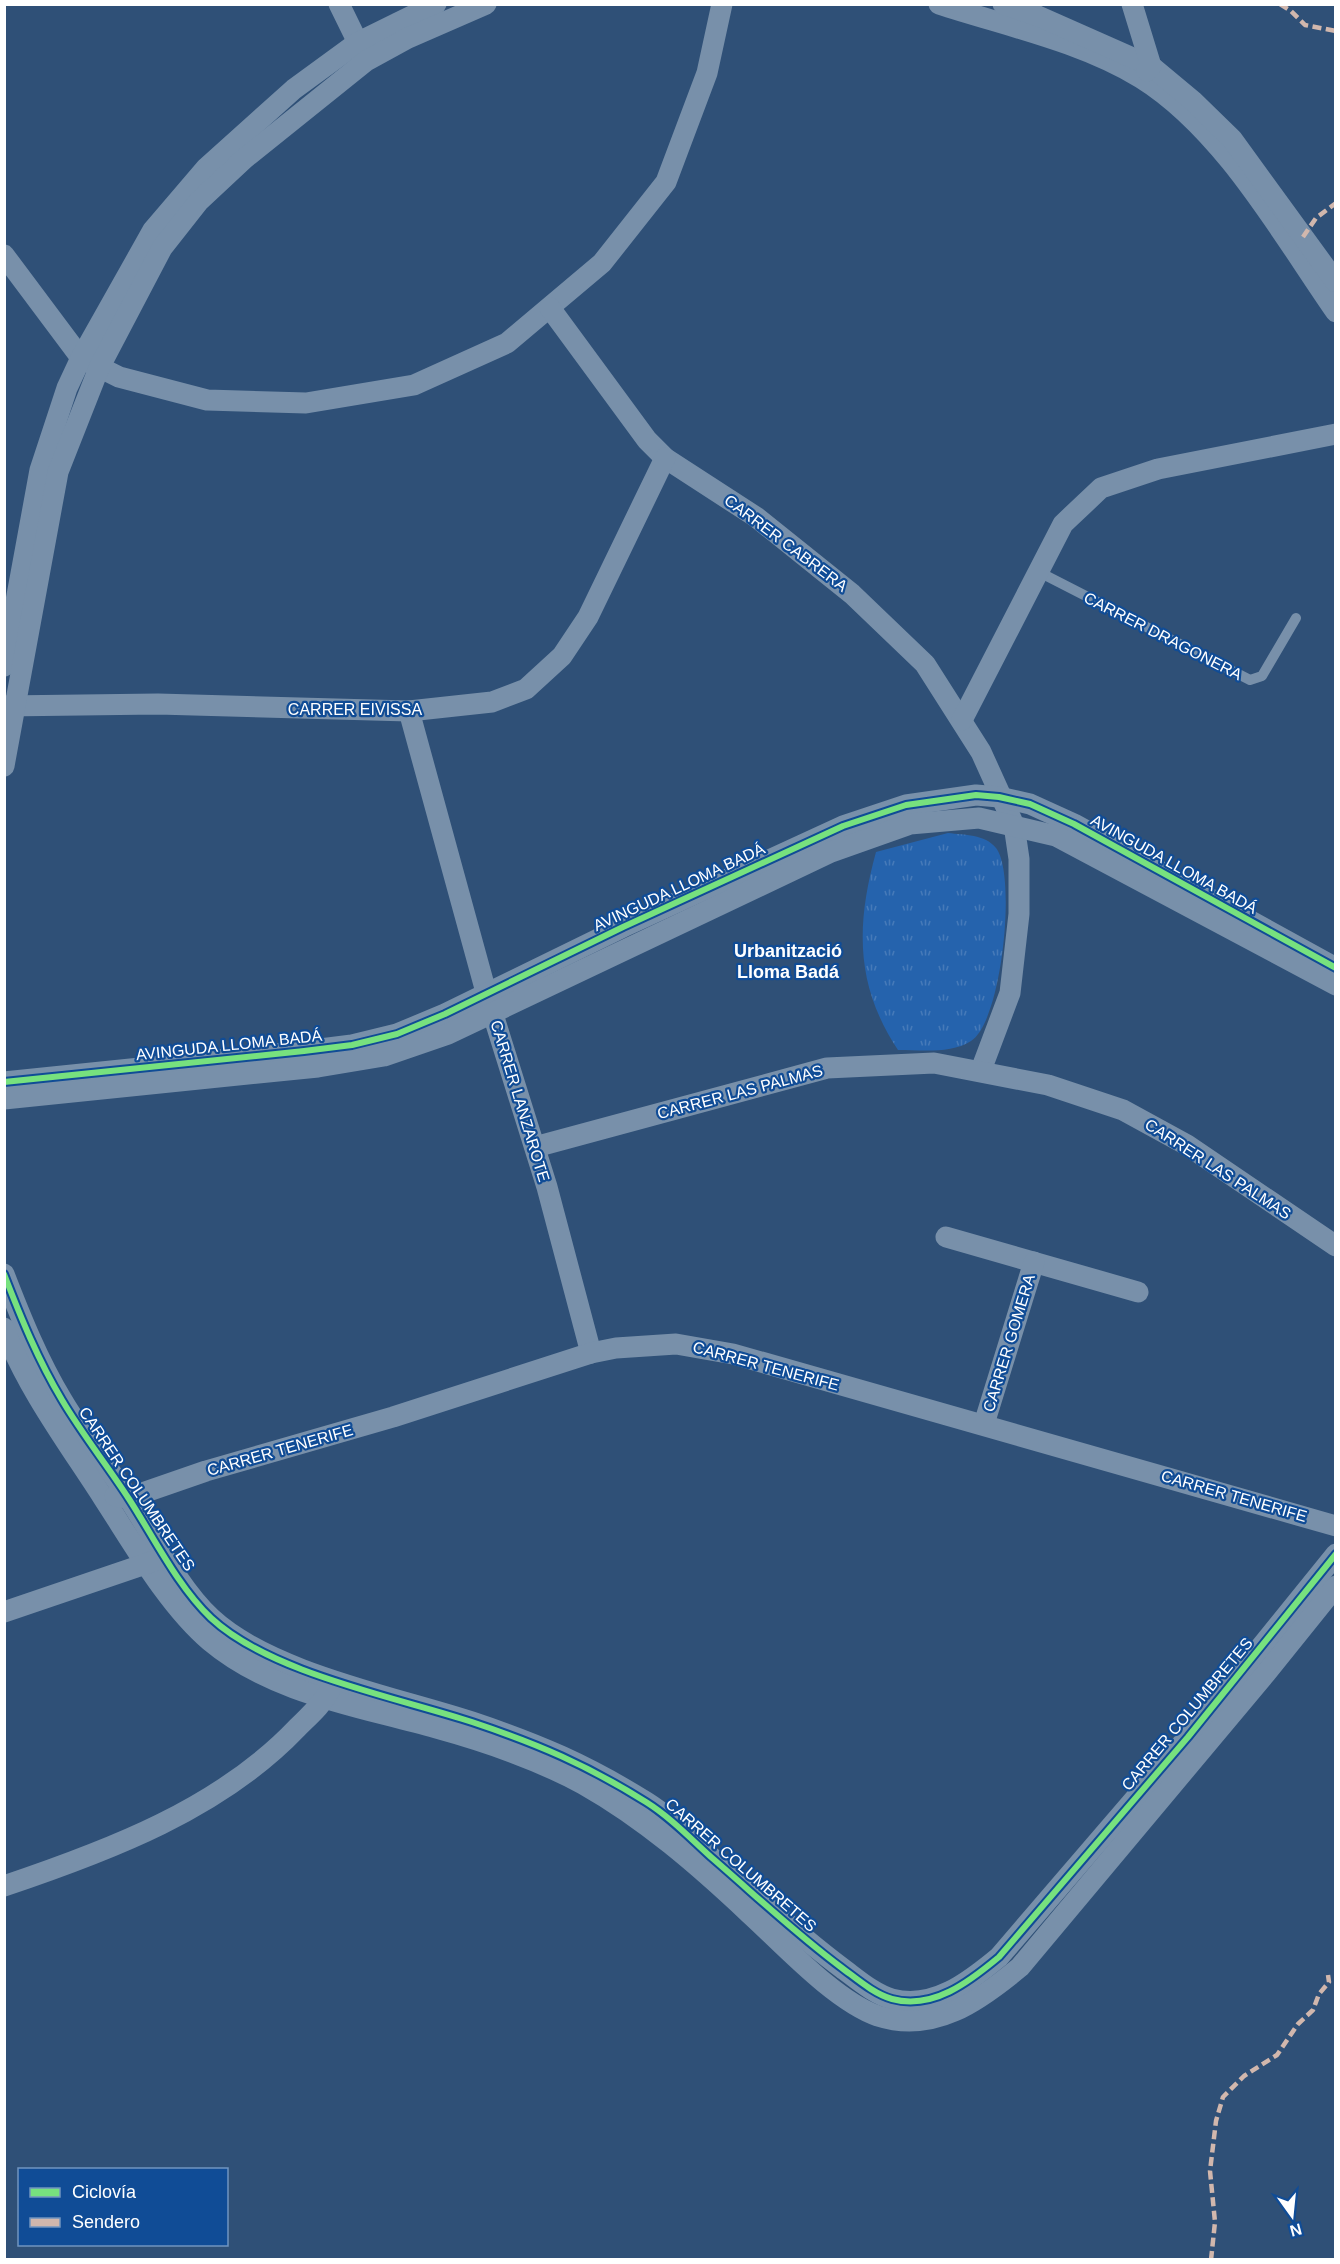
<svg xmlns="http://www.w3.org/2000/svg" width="1340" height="2264" font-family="Helvetica,sans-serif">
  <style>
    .grass { fill: url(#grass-tufts) }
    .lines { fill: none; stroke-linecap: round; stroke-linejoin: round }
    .service { stroke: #7890aa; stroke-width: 10 }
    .minor { stroke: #7890aa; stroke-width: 21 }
    .quiet { stroke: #d1b7ad; stroke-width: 4.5; stroke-dasharray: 9 4.5; stroke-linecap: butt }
    .cycleway-casing { stroke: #104c96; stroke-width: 10 }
    .cycleway { stroke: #77e17e; stroke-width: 6 }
    .labels { text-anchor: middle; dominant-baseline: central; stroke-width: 4.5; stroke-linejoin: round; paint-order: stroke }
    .street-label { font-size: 16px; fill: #fff; stroke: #104c96 }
    .neighbourhood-label { font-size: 18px; font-weight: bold; fill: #fff; stroke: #104c96 }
  </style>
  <defs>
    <pattern id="grass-tufts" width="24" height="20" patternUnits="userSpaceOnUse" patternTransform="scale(1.5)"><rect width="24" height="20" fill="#2563ad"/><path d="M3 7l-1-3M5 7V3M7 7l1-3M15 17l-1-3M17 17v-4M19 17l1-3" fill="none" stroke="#467ab9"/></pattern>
  </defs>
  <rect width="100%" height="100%" fill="#2f5077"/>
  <path class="grass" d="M 948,833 C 964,835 985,834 996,848 C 1017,874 1002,1022 971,1041 C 951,1054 921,1050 898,1050 C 855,985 856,925 876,852 Z"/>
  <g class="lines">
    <polyline class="service" points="1037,571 1250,680 1262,676 1296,618"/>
    <g class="minor">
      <polyline points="339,4 364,55"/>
      <path d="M 939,4 C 1006,26 1080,41 1141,78 C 1223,129 1281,233 1336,312"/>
      <polyline points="1003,4 1038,16 1151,66 1193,101 1232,139 1336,282"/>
      <polyline points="1132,4 1151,66 1147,71"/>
      <polyline points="4,255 81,358 119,377 207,400 306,403 414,385 507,343 602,263 666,182 707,73 722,4"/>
      <polyline points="550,308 647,440 665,458 756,517 852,594 925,664 981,752 1014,825 1019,859 1019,914 1010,993 981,1070"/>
      <polyline points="4,666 40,470 67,388 81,358 153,230 206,168 294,89 357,43 436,4"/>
      <polyline points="4,706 158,704 409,711 492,702 526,689 562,656 588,617 665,458"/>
      <polyline points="409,711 486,992 547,1187 591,1353"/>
      <polyline points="962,720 1063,524 1101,488 1158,469 1336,434"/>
      <polyline points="4,766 58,472 99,368 162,248 199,201 244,159 366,61 408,38 486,4"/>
      <polyline points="4,1082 304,1051 352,1045 397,1034 445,1014 623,927 843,826 906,805 976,795 999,797 1030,804 1074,824 1336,968"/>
      <polyline points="4,1099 318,1067 384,1056 448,1034 831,852 910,824 979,818 1056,836 1336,985"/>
      <polyline points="535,1147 827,1068 934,1063 1048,1085 1123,1110 1187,1145 1336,1246"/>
      <polyline points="946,1237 1138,1292"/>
      <path d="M 4,1274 C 21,1318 38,1360 62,1400 C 82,1434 107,1465 129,1499 C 153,1536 178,1587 211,1618 C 270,1673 396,1697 472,1722 C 538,1744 587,1765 646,1802 C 670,1817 690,1838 711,1857 C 754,1894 796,1934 842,1968 C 857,1979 874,1994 892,1999 C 933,2010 969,1982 999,1957 L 1188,1737 L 1336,1554"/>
      <path d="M 4,1328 C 28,1390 68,1443 104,1499 C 134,1545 168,1605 210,1641 C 273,1694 359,1706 436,1728 C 487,1742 537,1759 583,1784 C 645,1819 699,1866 750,1914 C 784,1945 835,2001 878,2016 C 934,2034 979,2001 1020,1967 L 1266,1673 L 1336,1586"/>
      <polyline points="984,1424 1034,1262"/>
      <polyline points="115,1496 128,1498 206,1471 393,1417 591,1353 616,1348 676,1344 733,1354 1336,1526"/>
      <polyline points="4,1612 157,1560"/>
      <path d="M 4,1886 C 108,1851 220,1809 297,1728 C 309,1716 322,1705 330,1690"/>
    </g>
    <g class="quiet">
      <polyline points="1280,4 1291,11 1305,25 1336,31"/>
      <polyline points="1303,237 1316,218 1336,203"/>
      <polyline points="1211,2260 1215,2222 1210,2171 1216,2121 1223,2097 1244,2076 1277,2055 1298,2024 1313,2010 1319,1994 1329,1982 1328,1975"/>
    </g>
    <defs>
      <g id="cycleway">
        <polyline points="4,1082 304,1051 352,1045 397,1034 445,1014 623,927 843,826 906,805 976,795 999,797 1030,804 1074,824 1336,968"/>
        <path d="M 4,1274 C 21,1318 38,1360 62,1400 C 82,1434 107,1465 129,1499 C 153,1536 178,1587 211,1618 C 270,1673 396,1697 472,1722 C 538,1744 587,1765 646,1802 C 670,1817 690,1838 711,1857 C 754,1894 796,1934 842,1968 C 857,1979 874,1994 892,1999 C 933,2010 969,1982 999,1957 L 1188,1737 L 1336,1554"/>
      </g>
    </defs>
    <use href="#cycleway" class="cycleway-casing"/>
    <use href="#cycleway" class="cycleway"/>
  </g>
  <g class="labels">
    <g class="street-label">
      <text transform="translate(786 543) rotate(37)">CARRER CABRERA</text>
      <text transform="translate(1163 636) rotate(27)">CARRER DRAGONERA</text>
      <text x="355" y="709">CARRER EIVISSA</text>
      <text transform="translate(1174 864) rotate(29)">AVINGUDA LLOMA BADÁ</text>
      <text transform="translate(679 887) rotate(-25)">AVINGUDA LLOMA BADÁ</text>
      <text transform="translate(229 1045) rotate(-6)">AVINGUDA LLOMA BADÁ</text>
      <text transform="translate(740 1092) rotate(-15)">CARRER LAS PALMAS</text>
      <text transform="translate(520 1101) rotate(73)">CARRER LANZAROTE</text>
      <text transform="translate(1218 1169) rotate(33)">CARRER LAS PALMAS</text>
      <text transform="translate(1009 1343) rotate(-73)">CARRER GOMERA</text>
      <text transform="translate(766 1366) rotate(15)">CARRER TENERIFE</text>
      <text transform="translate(280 1450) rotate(-16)">CARRER TENERIFE</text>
      <text transform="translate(137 1489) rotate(56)">CARRER COLUMBRETES</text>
      <text transform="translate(1234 1496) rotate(16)">CARRER TENERIFE</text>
      <text transform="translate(1187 1714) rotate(-50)">CARRER COLUMBRETES</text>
      <text transform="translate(741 1865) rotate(41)">CARRER COLUMBRETES</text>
    </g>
    <g class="neighbourhood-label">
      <text x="788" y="951">Urbanització<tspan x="788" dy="21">Lloma Badá</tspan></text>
    </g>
  </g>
  <rect width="1340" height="2264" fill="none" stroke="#ffffff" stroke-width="12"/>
  <rect x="18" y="2168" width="210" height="78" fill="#104c96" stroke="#7094c0" stroke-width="1.5"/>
  <rect x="30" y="2188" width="30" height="9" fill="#77e17e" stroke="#7094c0" stroke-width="1.5"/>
  <text x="72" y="2198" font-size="18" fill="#ffffff">Ciclovía</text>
  <rect x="30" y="2218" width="30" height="9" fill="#d1b7ad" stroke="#7094c0" stroke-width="1.5"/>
  <text x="72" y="2228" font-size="18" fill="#ffffff">Sendero</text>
  <g transform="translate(1292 2216) rotate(165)" stroke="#104c96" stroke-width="4.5" paint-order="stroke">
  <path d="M0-4.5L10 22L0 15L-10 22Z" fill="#ffffff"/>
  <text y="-9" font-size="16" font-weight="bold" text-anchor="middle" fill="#ffffff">N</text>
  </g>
</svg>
